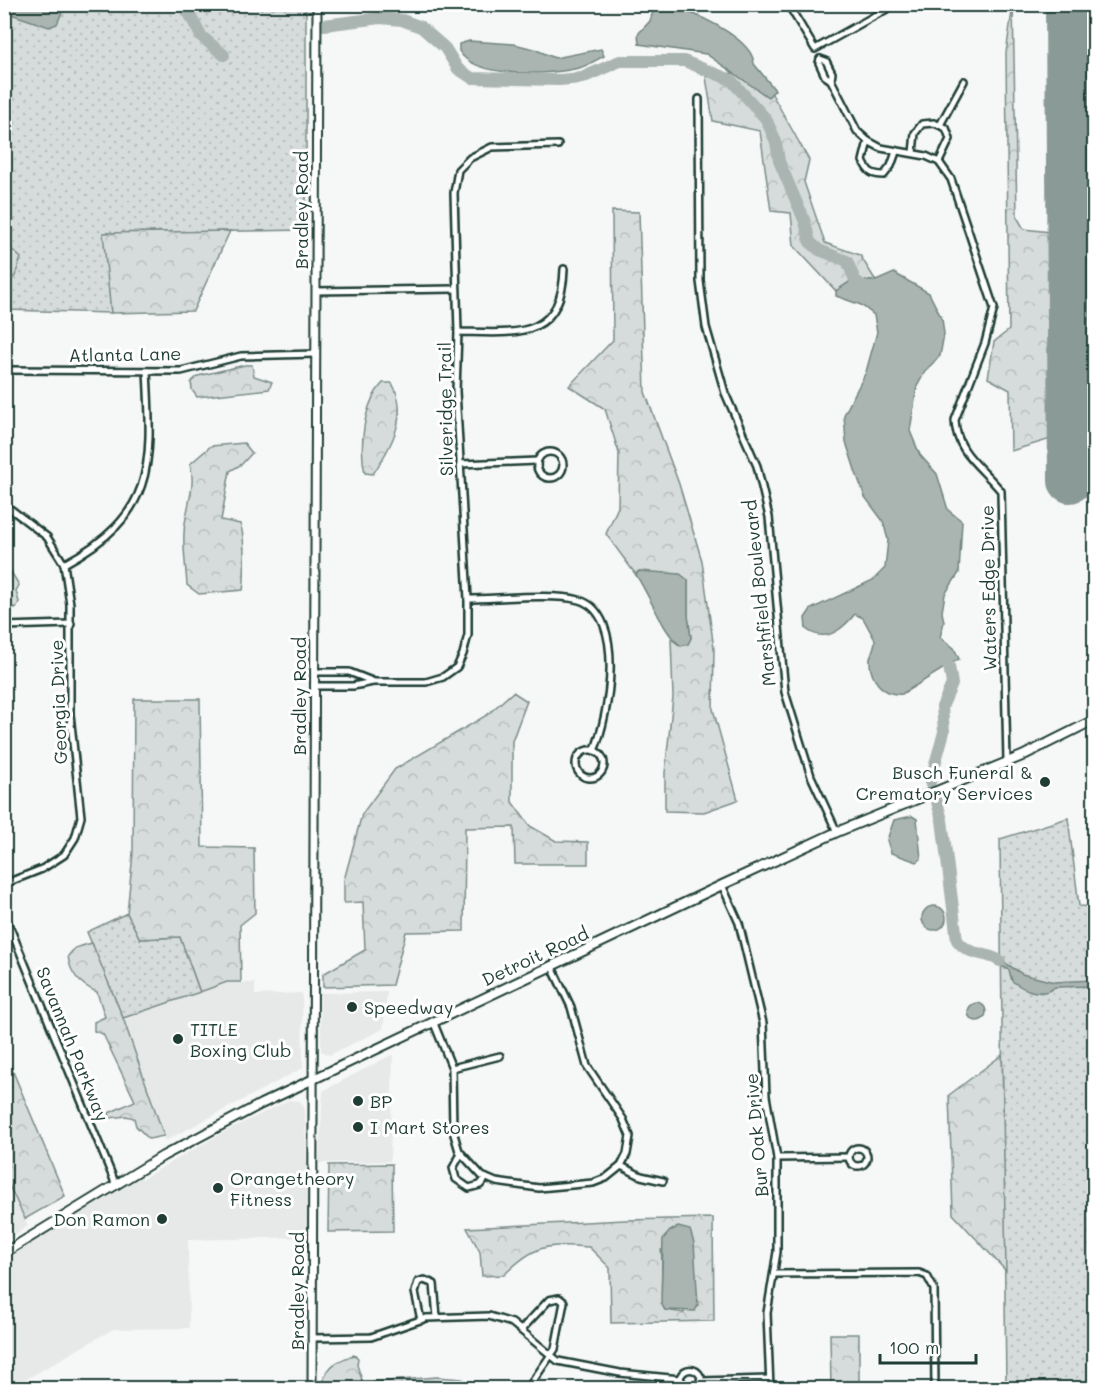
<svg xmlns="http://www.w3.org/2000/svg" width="1099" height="1393" font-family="Mali,sans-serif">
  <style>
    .built { fill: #e6e9e8 }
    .grass { fill: url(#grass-dots); stroke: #7a8c88; stroke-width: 1.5 }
    .forest { fill: url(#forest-crowns); stroke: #7a8c88; stroke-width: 1.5; fill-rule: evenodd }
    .water { fill: #aab5b1; stroke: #72857f; stroke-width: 1.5 }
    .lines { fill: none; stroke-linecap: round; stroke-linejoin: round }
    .river { stroke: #aab5b1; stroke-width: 12 }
    .runway { stroke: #8a9a96; stroke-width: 44 }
    .street-casing { stroke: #1f3d34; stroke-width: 10 }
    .secondary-casing { stroke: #1f3d34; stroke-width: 11 }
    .primary-casing { stroke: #1f3d34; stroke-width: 12 }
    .street { stroke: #fff; stroke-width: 5 }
    .secondary { stroke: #fff; stroke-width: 7 }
    .primary { stroke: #fff; stroke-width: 8 }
    .poi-dot { fill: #1f3d34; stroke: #fff; stroke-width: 2 }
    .labels { text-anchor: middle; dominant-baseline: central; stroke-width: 6; stroke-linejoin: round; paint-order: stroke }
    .street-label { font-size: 18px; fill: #1f3d34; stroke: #fff }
    .poi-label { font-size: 18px; fill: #1f3d34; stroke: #fff; text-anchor: start }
  </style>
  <defs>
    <pattern id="grass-dots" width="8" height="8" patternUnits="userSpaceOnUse" patternTransform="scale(1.5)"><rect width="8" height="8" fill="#d6dcdb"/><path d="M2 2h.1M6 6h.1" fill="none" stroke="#b7bebd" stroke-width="1.8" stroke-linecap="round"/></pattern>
    <pattern id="forest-crowns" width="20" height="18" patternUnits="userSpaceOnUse" patternTransform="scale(1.5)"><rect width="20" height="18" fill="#d6dcdb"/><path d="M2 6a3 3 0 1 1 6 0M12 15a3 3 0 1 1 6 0" fill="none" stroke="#b7bebd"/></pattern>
  </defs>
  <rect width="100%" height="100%" fill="#f6f7f7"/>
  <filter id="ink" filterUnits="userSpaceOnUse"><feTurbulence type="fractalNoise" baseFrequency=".0167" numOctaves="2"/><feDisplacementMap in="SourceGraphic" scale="12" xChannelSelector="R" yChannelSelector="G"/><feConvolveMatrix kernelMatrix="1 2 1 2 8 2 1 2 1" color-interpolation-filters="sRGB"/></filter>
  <g filter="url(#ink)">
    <g class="built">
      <polygon points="1047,5 1086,5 1092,489 1059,498"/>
      <polygon points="227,982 255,983 255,995 302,993 303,1068 165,1141 123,1018"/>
      <polygon points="387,992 383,1029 329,1055 321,1051 320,993"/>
      <polygon points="393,1054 390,1161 319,1163 323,1091"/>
      <polygon points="289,1100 300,1101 305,1109 308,1237 188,1240 189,1328 113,1329 11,1388 6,1388 5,1258 141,1174 142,1179 224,1132"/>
      <polygon points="4,1177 28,1226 5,1241 4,1241"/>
    </g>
    <g class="grass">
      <polygon points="5,5 306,5 306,230 104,233 111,313 5,310"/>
      <polygon points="1068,818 1079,906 1094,907 1094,1388 1006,1388 1000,839"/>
      <polygon points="127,913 140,939 180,937 200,992 123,1018 87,932"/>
    </g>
    <g class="forest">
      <polygon points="1013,5 1017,217 1024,229 1050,232 1051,439 1011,451 1010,390 988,378 994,342 1009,330 1006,53"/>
      <polygon points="758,69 809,160 804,182 825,243 860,255 876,281 851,281 836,291 794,246 791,213 771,211 760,131 713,121 706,77"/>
      <polygon points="612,211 639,212 645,392 679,484 702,561 714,649 713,709 738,800 704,812 665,811 665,773 673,697 671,639 681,646 691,638 688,616 688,580 639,571 636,575 606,534 618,507 619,453 605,409 569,386 613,340"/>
      <polygon points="230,231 193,311 111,313 103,233"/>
      <polygon points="4,242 21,258 15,276 5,284"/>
      <polygon points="245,365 252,365 254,376 272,382 269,389 197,397 192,390 191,382 198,376"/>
      <path d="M 383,383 L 392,383 C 410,415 391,447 373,474 L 365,473 C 359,446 363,404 383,383 Z"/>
      <path d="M 244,443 L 252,453 L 242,464 L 230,471 L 221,520 L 240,524 C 245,534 245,579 243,590 L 199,594 L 187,585 C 186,568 183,550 184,533 C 185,509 197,487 190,464 L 211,446 Z"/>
      <polygon points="5,562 19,585 16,591 19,602 16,608 6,605 5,601"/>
      <polygon points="513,692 527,701 512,741 512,802 530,826 556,841 588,842 588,864 515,864 514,827 465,828 464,931 406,932 392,985 323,987 323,974 365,950 363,902 344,903 344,880 362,814 395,769 487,715"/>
      <polygon points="134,699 200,699 202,847 254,848 255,913 240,925 241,982 227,982 200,992 180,937 140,939 127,913 133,853"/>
      <path d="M 92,943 L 123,1018 L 164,1136 L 149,1139 L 136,1126 L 134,1118 L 126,1116 L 110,1118 L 109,1113 L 135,1101 L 103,1034 L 94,1031 L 94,1022 L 105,1017 L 97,992 C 80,985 70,974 68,956 L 75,948 Z"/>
      <polygon points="4,1050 65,1196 25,1219 5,1177"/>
      <polygon points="1002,1055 1006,1271 953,1214 949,1095"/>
      <polygon points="392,1164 393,1231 328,1232 329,1165"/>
      <path d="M 713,1218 L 714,1321 L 611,1323 L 610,1268 L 589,1247 C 547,1244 535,1244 504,1275 L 482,1276 L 480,1252 L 467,1228 L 625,1220 ZM 694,1243 L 694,1266 L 684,1313 L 665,1310 C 658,1302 664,1264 661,1250 Z"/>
      <polygon points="830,1334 859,1334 859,1388 831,1388"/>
      <path d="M 354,1355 L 358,1358 L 357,1365 L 363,1383 L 437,1377 L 462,1379 L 476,1388 L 323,1388 C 323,1367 337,1361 354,1355 Z"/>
    </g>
    <g class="water">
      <polygon points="4,5 5,4 65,5 57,24 49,27 5,12"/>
      <path d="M 655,5 L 681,5 L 683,10 C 703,17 753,40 754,64 L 775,90 L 768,97 L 706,54 L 639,44 L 638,34 L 650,21 Z"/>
      <path d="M 469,41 L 514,44 L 534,49 L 555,58 L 601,49 L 604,56 C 596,60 587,66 579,68 C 550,75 475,79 459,51 L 459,44 Z"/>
      <path d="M 894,273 L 929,293 L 942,319 L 944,334 L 940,356 L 926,370 L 917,386 L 910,431 L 920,455 L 937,474 L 948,510 L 962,521 L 959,573 L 945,594 L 942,612 L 944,622 L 940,637 L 954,648 L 959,659 L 902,694 C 883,696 869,679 870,659 C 871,653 875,647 875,640 L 863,618 L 855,614 C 842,630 825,644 806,629 L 805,618 L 811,609 L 873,580 L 885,568 L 888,540 L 883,521 L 865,497 L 856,473 L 846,442 L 844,415 L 866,372 L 877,332 L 874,315 L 861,305 L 836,296 L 836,291 L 851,281 L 876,281 Z"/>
      <path d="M 639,571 L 680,574 L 688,580 L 688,616 L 691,638 L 688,644 L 681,646 C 664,635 649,594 636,575 Z"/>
      <polygon points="912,816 917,819 921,859 917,862 891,853 887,840 894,820"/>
      <circle cx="934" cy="918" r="12"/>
      <path d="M 987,951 L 1022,974 L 1054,982 L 1094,980 L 1094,986 L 1055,987 C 1042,998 1024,990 1012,981 L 1009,970 L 985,957 Z"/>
      <circle cx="977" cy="1012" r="9"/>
      <polygon points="678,1227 690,1230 694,1243 698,1305 695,1311 665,1310 661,1303 663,1239 670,1231"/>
    </g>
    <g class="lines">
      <g class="river">
        <polyline points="184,4 201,36 224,55"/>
        <polyline points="324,25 380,18 402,20 421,27 445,48 458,69 472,78 559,80 582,78 620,61 684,61 731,80 766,119 776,142 779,161 805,222 810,242 819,250 847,261 855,280 868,290"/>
        <polyline points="930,782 944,732 942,707 952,684 949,666 938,658"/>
        <path d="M 937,802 L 942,820 L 957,940 C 969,957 985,951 1000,961"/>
      </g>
      <polyline class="runway" points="1067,4 1070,481"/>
      <defs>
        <g id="street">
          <polyline points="789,6 815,49 896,4"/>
          <path d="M 820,59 L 819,63 L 825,76 L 831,80 L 857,131 L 868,141 L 881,148 L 926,156 L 939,162 L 951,179 L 994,308 L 985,343 L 955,420 C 956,453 982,467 1001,491 L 1007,762"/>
          <polyline points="820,59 826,61 832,73 831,80"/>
          <polyline points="699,99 700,281 706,327 725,393 757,466 769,517 785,692 811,776 837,832"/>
          <polyline points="940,125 964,81"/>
          <path d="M 868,141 L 863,161 C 868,172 872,175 884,175 L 891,166 L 896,152"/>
          <polyline points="913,153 915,133 922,124 934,123 946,128 950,139 939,162"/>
          <polyline points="316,291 455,289"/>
          <path d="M 458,332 C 514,333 562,341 564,269"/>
          <polyline points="4,370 181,371 241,356 316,354"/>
          <circle cx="550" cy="465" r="13"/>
          <polyline points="460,464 537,461"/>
          <polyline points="4,504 47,537 64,564 70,604 70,714 81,817 75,838 64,855 42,869 4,884"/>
          <path d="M 64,564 C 156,514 152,466 147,371"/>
          <path d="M 468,599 C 496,599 553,593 579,600 C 627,614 609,717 594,751"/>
          <polyline points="4,626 71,624"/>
          <polyline points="314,672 349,672 372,681"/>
          <polyline points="314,686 353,686 373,682 426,682 443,677 457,667 463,654 468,635 468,599 456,391 458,332 454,193 458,170 470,158 492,147 558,145"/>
          <circle cx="590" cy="764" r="14"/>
          <polyline points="722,885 739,923 763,1023 766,1096 777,1158 777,1252 767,1313 770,1388"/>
          <polyline points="4,913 116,1185"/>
          <polyline points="433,1021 452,1068 453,1131 459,1151 482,1176 496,1182 539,1188 593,1183 606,1178 621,1166 627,1154 630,1136 623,1119 587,1066 571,1007 551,965"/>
          <polyline points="452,1068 500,1056"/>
          <circle cx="858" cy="1157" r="9"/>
          <polyline points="461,1154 453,1168 456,1179 469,1188 480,1185 486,1178"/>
          <polyline points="777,1158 849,1157"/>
          <polyline points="621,1166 641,1176 663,1181"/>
          <polyline points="774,1274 919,1273 927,1276 934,1289 935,1388"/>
          <polyline points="421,1320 415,1292 418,1282 424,1280 434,1284 437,1317"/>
          <polyline points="521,1330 549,1300 559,1298 564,1302 555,1349 528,1388"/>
          <polyline points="312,1338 371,1337 426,1318 489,1316 512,1323 558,1361 620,1373 680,1379"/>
          <polyline points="702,1381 769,1379"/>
          <path d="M 684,1388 L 680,1377 C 685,1367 696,1367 701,1377 L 698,1388"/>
        </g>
        <polyline id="secondary" points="312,1388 317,4"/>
        <polyline id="primary" points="4,1253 163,1156 261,1104 722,885 837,832 1022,756 1094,720"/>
      </defs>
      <use href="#street" class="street-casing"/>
      <use href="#secondary" class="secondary-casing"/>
      <use href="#primary" class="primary-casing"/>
      <use href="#street" class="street"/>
      <use href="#secondary" class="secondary"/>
      <use href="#primary" class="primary"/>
    </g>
  </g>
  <g class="poi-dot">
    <circle cx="1045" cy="782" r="6"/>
    <circle cx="352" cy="1007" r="6"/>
    <circle cx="178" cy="1039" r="6"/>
    <circle cx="358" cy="1101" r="6"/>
    <circle cx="358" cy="1127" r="6"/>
    <circle cx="218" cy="1188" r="6"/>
    <circle cx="162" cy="1219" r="6"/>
  </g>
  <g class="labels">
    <g class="street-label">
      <text transform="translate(301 210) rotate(-90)">Bradley Road</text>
      <text transform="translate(125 354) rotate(-1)">Atlanta Lane</text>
      <text transform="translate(445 409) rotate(-91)">Silveridge Trail</text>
      <text transform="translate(988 588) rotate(-91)">Waters Edge Drive</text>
      <text transform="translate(759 593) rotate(-96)">Marshfield Boulevard</text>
      <text transform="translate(299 696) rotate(-90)">Bradley Road</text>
      <text transform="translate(58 702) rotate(-92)">Georgia Drive</text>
      <text transform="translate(535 956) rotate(-25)">Detroit Road</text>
      <text transform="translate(73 1044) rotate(68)">Savannah Parkway</text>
      <text transform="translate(756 1135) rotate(-95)">Bur Oak Drive</text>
      <text transform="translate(297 1291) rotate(-90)">Bradley Road</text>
    </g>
    <g class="poi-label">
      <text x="1033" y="772" text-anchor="end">Busch Funeral &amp;<tspan x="1033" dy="21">Crematory Services</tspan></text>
      <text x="364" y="1007">Speedway</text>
      <text x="190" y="1029">TITLE<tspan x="190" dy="21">Boxing Club</tspan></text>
      <text x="370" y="1101">BP</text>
      <text x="370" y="1127">I Mart Stores</text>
      <text x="230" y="1178">Orangetheory<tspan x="230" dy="21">Fitness</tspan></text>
      <text x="150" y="1219" text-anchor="end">Don Ramon</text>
    </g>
  </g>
  <rect width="1099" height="1393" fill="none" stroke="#fff" stroke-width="24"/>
  <rect x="12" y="12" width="1075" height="1369" fill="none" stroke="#1f3d34" stroke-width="2" filter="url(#ink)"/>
  <path d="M880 1354v9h96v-9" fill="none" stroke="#1f3d34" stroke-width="3"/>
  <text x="889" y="1354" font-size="18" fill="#1f3d34" stroke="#ffffff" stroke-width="4.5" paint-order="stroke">100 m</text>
</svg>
